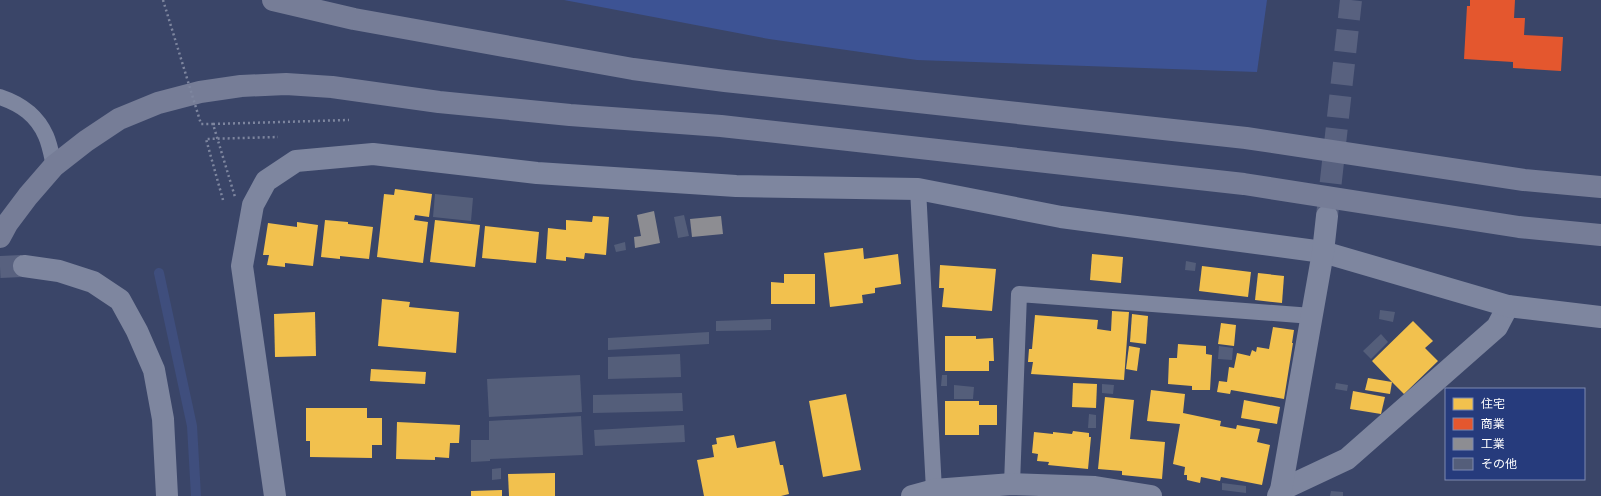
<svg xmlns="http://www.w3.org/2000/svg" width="1601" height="496" font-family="'PT Sans','Noto Sans JP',sans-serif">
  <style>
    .green { fill: #3d5394 }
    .homes { fill: #f2c14e }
    .shops { fill: #e4572e }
    .industry { fill: #8d8d92 }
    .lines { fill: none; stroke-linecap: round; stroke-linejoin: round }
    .stream { stroke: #3f4e7d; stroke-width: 10 }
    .building { fill: #545e7a }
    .street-tunnel { stroke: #58617f; stroke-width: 22; stroke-dasharray: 22 11; stroke-linecap: butt }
    .path { stroke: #7e869f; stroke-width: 2.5; stroke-dasharray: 2 3; stroke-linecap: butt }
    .lane { stroke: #7e869f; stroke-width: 16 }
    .street { stroke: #7e869f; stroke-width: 22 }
    .highway { stroke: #767d97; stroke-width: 22 }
    .path-bridge { stroke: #7e869f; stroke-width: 2.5; stroke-dasharray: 2 3; stroke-linecap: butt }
  </style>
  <rect width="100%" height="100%" fill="#3a4568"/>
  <polygon class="green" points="564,0 1267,0 1257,72 917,60 769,39"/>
  <g class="homes">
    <polygon points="395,189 432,194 429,217 415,215 414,220 428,222 423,263 377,257 384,194 394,195"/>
    <polygon points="593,216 609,217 606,255 585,253 584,259 566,257 566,261 546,259 548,228 566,230 566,220 592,222"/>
    <polygon points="325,220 348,222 348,224 373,227 369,259 340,256 340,259 321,257"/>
    <polygon points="435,220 480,225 475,267 430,262"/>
    <polygon points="297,222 318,225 313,266 285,263 285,267 267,265 269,255 263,255 268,223 297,227"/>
    <polygon points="485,226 539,232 536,263 482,258"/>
    <polygon points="863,248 864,259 898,254 901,284 875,288 875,293 862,295 863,303 830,307 824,253"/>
    <polygon points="1092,254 1123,257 1121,283 1090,280"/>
    <polygon points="940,265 996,269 992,311 942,307 944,288 939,288"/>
    <polygon points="1202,266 1251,272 1248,297 1199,291"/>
    <polygon points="1258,273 1284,276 1282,303 1255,300"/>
    <polygon points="784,274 815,274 815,304 771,304 771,282 784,283"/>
    <polygon points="382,299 410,302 409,307 459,312 456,353 378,346"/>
    <polygon points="1112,311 1129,312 1124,380 1031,374 1033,362 1028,362 1029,349 1032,349 1035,315 1098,320 1097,329 1111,331"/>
    <polygon points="315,312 316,356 275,357 274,314"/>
    <polygon points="1132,314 1148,316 1146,344 1130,342"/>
    <polygon points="1413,321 1433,341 1425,348 1438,361 1404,394 1392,382 1390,394 1365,390 1368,378 1392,382 1372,361"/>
    <polygon points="1221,323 1236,325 1234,346 1218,344"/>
    <polygon points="1273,327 1294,330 1292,343 1293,343 1284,399 1231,390 1230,394 1217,392 1219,381 1227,382 1229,367 1234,368 1237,353 1250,356 1252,350 1256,352 1257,347 1269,349"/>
    <polygon points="945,336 976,336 976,339 993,338 994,361 989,361 989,371 945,371"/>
    <polygon points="1178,344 1206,346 1206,354 1212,355 1210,390 1192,390 1192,386 1168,384 1169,358 1177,358"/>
    <polygon points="1129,346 1140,348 1137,371 1126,369"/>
    <polygon points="371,369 426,372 425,384 370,381"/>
    <polygon points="1073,383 1097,384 1096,408 1072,407"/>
    <polygon points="1151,390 1185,394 1183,413 1221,421 1220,426 1236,429 1237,425 1260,429 1257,442 1270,445 1262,485 1221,477 1220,481 1201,477 1200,483 1187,480 1187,475 1184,475 1185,467 1173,464 1180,424 1147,421"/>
    <polygon points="1353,391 1385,397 1381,414 1350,409"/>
    <polygon points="846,394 861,470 823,477 809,401"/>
    <polygon points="1105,397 1134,400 1130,439 1165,442 1162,479 1122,475 1122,471 1098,469"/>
    <polygon points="1244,400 1280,407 1277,424 1241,418"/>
    <polygon points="945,401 979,401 979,405 997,405 997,425 979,425 979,435 945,435"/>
    <polygon points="306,408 367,408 367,418 382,418 382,445 372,445 372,458 310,457 310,441 306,441"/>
    <polygon points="397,422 460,425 459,443 450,443 449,458 435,457 435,460 396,459"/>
    <polygon points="1073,431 1089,433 1089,437 1091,437 1088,469 1048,465 1049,462 1037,461 1038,454 1032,453 1034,432 1053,434 1053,432 1072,434"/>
    <polygon points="734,435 737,448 775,441 780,465 783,465 789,494 781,496 704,496 697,460 714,457 712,445 717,444 716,438"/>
    <polygon points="555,473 555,496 509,496 508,474"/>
    <polygon points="502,490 502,496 471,496 471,491"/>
  </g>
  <polygon class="shops" points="1470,0 1515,0 1514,18 1525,18 1524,35 1563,37 1561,71 1513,68 1513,62 1464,59 1467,6 1470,6"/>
  <g class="industry">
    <polygon points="654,211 660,243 635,248 634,237 641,236 637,215"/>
    <polygon points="721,216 723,234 692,237 690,219"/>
  </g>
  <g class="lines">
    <polyline class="stream" points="159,273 192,426 196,496"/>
  </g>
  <g class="building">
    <polygon points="435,194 473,198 471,221 433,217"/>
    <polygon points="684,215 689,236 678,238 674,217"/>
    <polygon points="625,242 626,250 616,252 614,245"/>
    <polygon points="1186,261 1196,263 1195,271 1185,270"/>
    <polygon points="1380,310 1395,312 1393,322 1379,319"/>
    <polygon points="771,319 771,330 716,331 716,321"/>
    <polygon points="709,332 709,344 608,350 608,338"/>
    <polygon points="1381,334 1388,342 1371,359 1363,351"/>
    <polygon points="1219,346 1233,348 1232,360 1218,359"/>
    <polygon points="680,354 681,377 608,379 608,357"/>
    <polygon points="580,375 582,412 489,417 487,379"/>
    <polygon points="942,375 947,375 947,386 941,386"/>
    <polygon points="1336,383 1348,385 1347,391 1335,389"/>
    <polygon points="1102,384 1114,385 1113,394 1102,393"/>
    <polygon points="954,385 974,387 973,399 954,399"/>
    <polygon points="682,393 683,411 593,413 593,395"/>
    <polygon points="1089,414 1096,415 1096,428 1088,428"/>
    <polygon points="581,416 583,455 490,459 490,451 490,461 471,462 471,440 489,440 489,421"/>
    <polygon points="684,425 685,442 595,446 594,430"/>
    <polygon points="501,468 501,479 492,480 492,469"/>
    <polygon points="1222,483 1246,486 1246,493 1222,490"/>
    <polygon points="1331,491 1343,492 1343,496 1330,496"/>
  </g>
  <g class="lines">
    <g class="street-tunnel">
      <polyline points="1327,216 1351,0"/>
      <polyline points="0,267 24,266"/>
    </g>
    <g class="path">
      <polyline points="213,124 349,120"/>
      <polyline points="223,200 206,139 278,137"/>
    </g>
    <g class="lane">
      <path d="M 0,97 C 21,104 37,115 46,136 C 50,145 52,157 54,166"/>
      <polyline points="918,189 934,490"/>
      <polyline points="1012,484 1019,294 1312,316"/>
    </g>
    <g class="street">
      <polyline points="24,266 59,271 93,282 120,300 137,331 154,370 163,419 167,496"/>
      <polyline points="1281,490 1347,459 1497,327 1508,306"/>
      <polyline points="275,496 242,266 253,205 266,181 296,161 373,154 537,173 736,186 918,189 1061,217 1323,252 1508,306 1601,317"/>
      <polyline points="912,496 934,490 1012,484 1095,487 1151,496"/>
      <polyline points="1278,496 1281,490 1323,252 1327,216"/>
    </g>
    <g class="highway">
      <polyline points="273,0 354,19 633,69 725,81 1246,138 1524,180 1601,187"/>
      <polyline points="0,237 7,224 28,196 54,166 86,141 119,119 158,103 200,92 241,86 286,84 332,87 439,102 570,115 721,126 1244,184 1519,227 1601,235"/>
    </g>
    <polyline class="path-bridge" points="163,0 201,124 213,124 235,197"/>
  </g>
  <rect x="1445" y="388" width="140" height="92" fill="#263b7c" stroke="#7d89b0"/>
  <rect x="1453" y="398" width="20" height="12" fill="#f2c14e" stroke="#7d89b0"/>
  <text x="1481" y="408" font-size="12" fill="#ffffff">住宅</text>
  <rect x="1453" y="418" width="20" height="12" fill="#e4572e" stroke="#7d89b0"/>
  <text x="1481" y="428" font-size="12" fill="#ffffff">商業</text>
  <rect x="1453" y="438" width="20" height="12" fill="#8d8d92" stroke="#7d89b0"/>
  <text x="1481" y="448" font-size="12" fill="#ffffff">工業</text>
  <rect x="1453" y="458" width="20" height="12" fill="#545e7a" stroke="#7d89b0"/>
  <text x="1481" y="468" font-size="12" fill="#ffffff">その他</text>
</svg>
